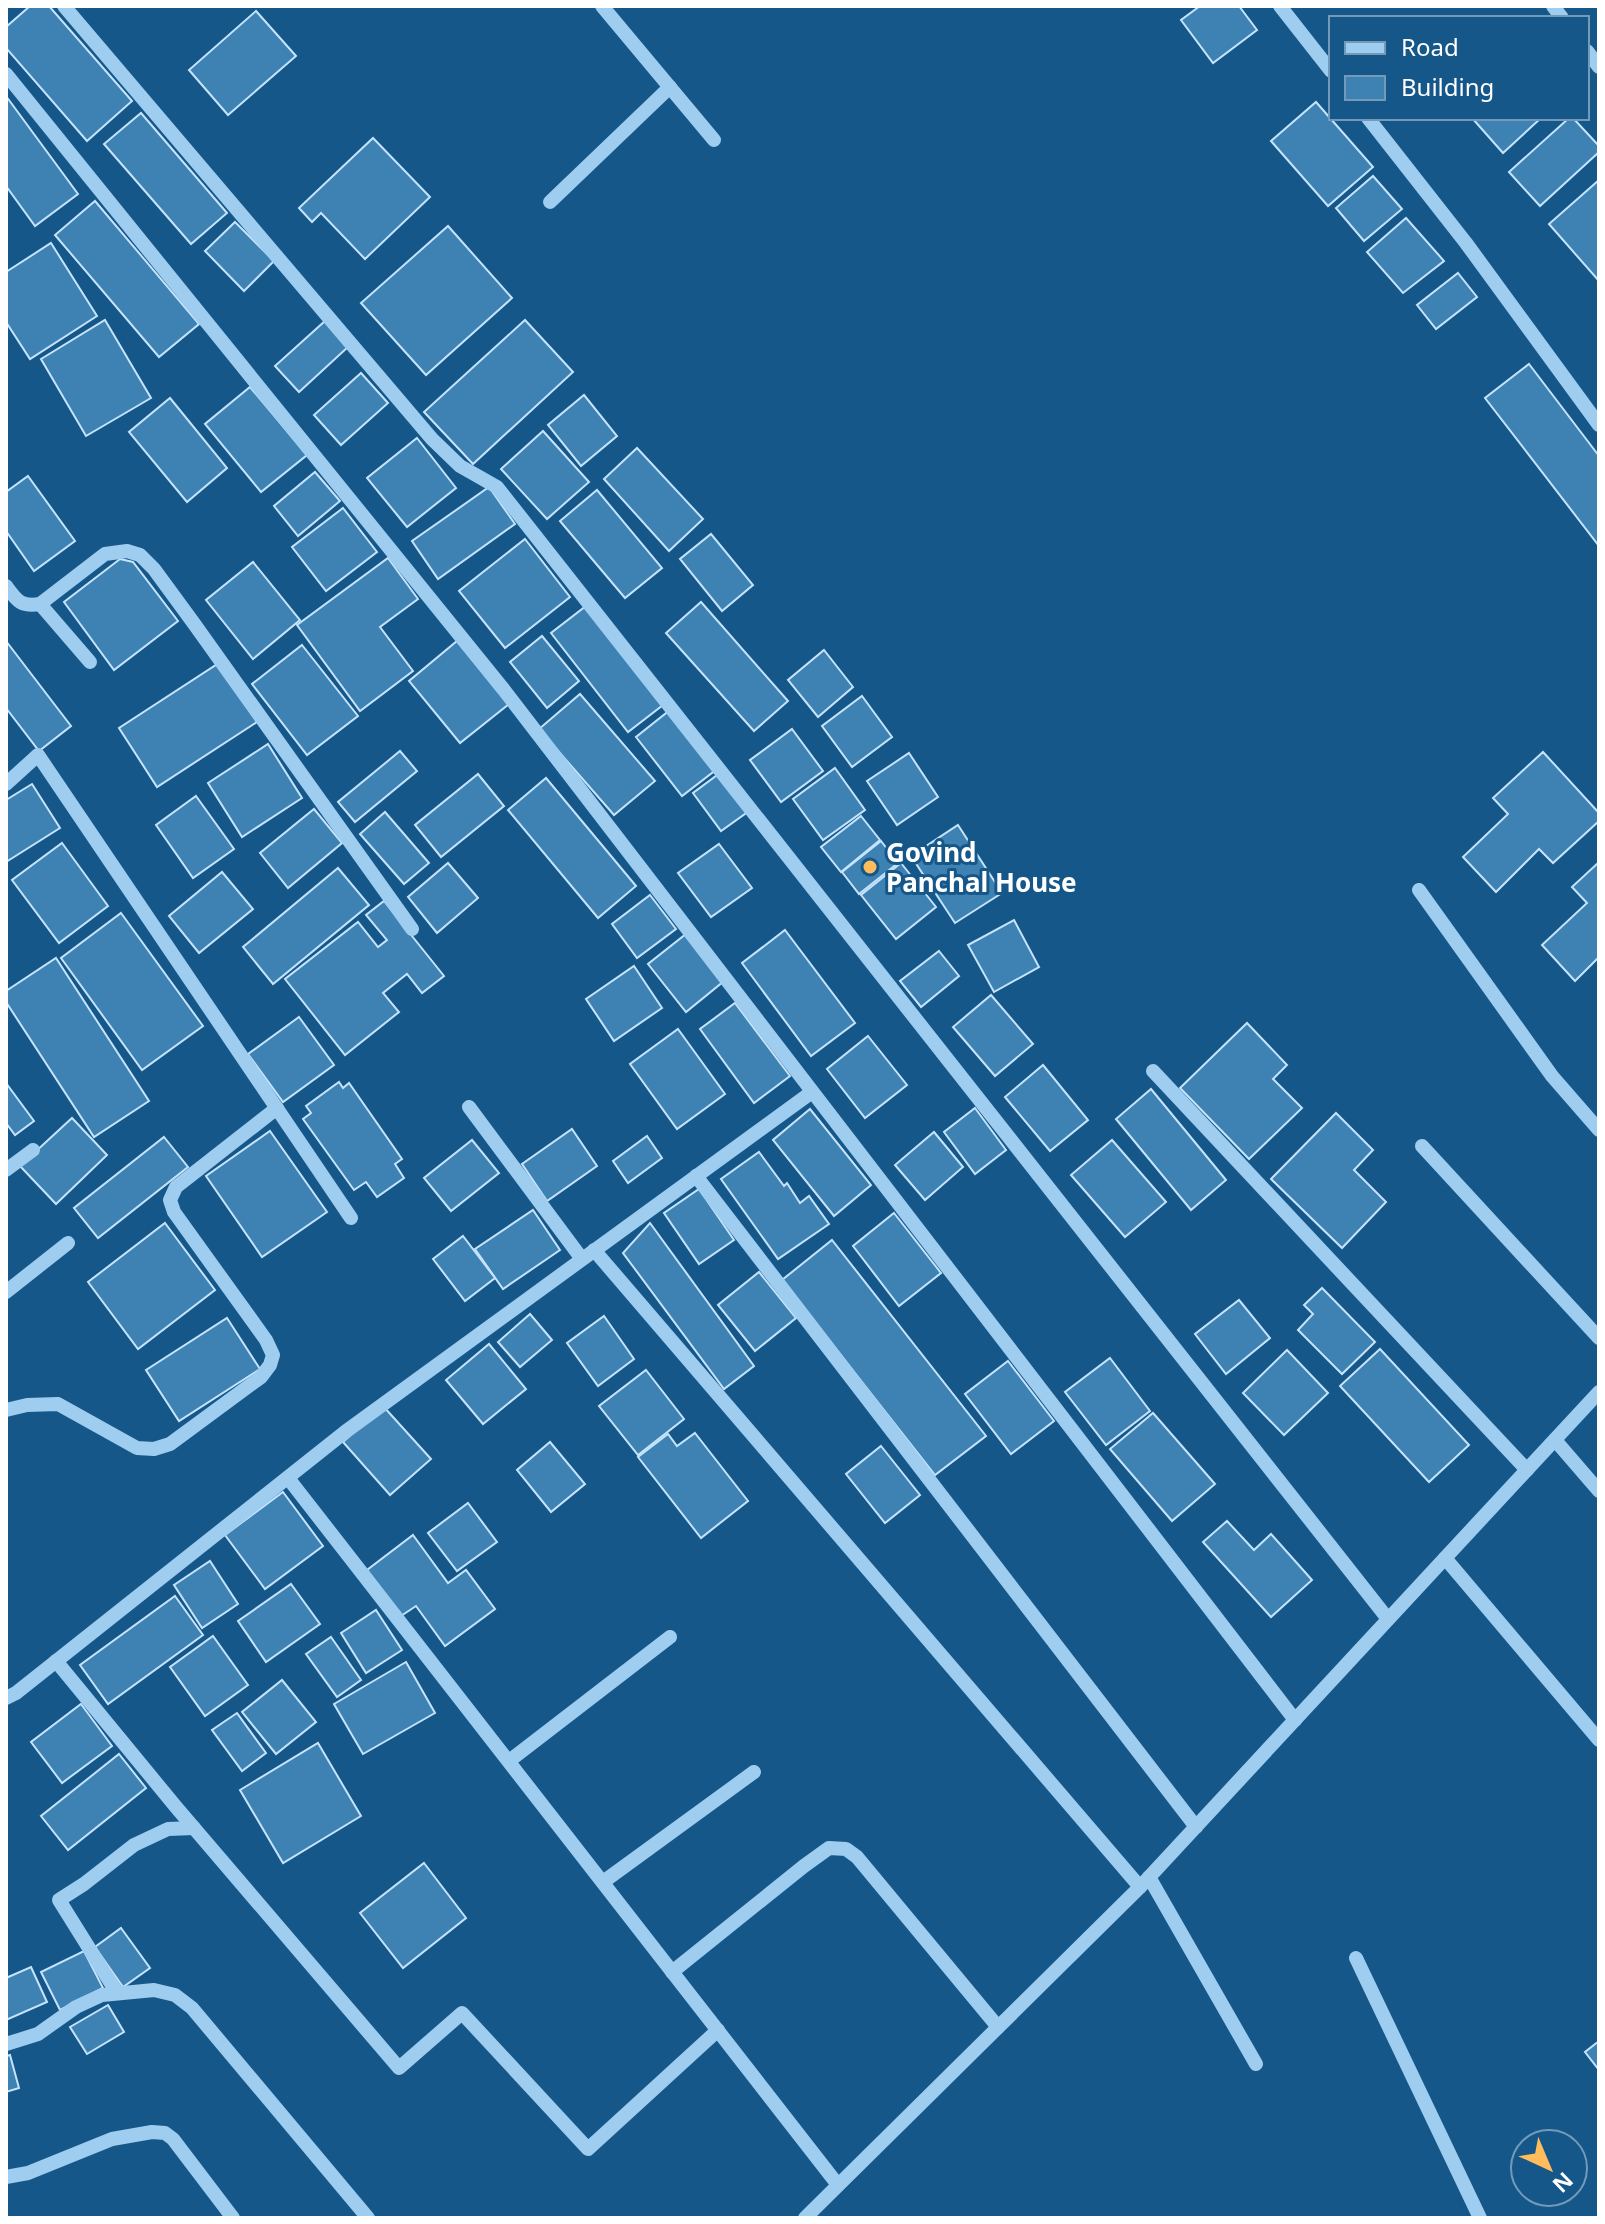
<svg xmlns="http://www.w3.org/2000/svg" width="1605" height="2224" font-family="'Noto Sans',sans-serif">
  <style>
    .building { fill: #3e81b3; stroke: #c5e4fb; stroke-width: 2 }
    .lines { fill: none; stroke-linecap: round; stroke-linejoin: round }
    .minor { stroke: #9fcdef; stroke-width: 14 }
    .poi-dot { fill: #ffbc5c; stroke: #16578a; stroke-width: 3 }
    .labels { text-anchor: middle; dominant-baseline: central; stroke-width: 6; stroke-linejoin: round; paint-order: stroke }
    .poi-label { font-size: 26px; font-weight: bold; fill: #fff; stroke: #16578a; text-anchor: start }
  </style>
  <rect width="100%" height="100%" fill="#16578a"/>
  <g class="building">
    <polygon points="30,6 49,6 132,101 87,141 6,48 6,27"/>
    <polygon points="1200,6 1239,6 1257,30 1213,63 1181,20"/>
    <polygon points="256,11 296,56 228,115 189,70"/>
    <polygon points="6,96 78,194 35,226 6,186"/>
    <polygon points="1316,102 1373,167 1328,206 1271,141"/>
    <polygon points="141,113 227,213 191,244 104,144"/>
    <polygon points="1472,118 1541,118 1503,153"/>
    <polygon points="1569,118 1573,118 1599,146 1599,152 1540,206 1509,172"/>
    <polygon points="373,138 430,197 365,259 321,213 312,222 299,208"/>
    <polygon points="1373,176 1402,209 1364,241 1336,208"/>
    <polygon points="1599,180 1599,281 1549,224"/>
    <polygon points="95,201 199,324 159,357 55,235"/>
    <polygon points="1406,218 1444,261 1403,293 1367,252"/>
    <polygon points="235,222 274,261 244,291 205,251"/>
    <polygon points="448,226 512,298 426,375 361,303"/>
    <polygon points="51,243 97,316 30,359 6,322 6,272"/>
    <polygon points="1458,273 1477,297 1436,329 1417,305"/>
    <polygon points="105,320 151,398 86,436 41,359"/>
    <polygon points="525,320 573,372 473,464 424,412"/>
    <polygon points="325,321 348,347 299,392 275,366"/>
    <polygon points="1529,364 1599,456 1599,546 1485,398"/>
    <polygon points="361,373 388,403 341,445 314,415"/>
    <polygon points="250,387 307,455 261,492 205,424"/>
    <polygon points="584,395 617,436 581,466 548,425"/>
    <polygon points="170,398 227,468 187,502 129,432"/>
    <polygon points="543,431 589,482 547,519 501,469"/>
    <polygon points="417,438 456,488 407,527 367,478"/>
    <polygon points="637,448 703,519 669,551 604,479"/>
    <polygon points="315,472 340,501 298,536 274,506"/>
    <polygon points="28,476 75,541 34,571 6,531 6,492"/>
    <polygon points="489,487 515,524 438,579 412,541"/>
    <polygon points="597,490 662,568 625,598 560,521"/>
    <polygon points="343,508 377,552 326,591 292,547"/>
    <polygon points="711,534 753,585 722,611 680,559"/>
    <polygon points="525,539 570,597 505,648 459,591"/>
    <polygon points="388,558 418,599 380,627 413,671 360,711 297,625"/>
    <polygon points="120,559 133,562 178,621 114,670 64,602"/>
    <polygon points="253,562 300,620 253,659 206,600"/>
    <polygon points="701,602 788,701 754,731 666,633"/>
    <polygon points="586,606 663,705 628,732 551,633"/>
    <polygon points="542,636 579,681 547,708 510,662"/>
    <polygon points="6,641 71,726 39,751 6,708"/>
    <polygon points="457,641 509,704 460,743 409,681"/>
    <polygon points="302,645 358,716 307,755 252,684"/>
    <polygon points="824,650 853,687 818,717 788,680"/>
    <polygon points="219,663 257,722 157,787 119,728"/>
    <polygon points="580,694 655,781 614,815 539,729"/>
    <polygon points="862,696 892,737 852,767 822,726"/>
    <polygon points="670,710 717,769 682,796 636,737"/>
    <polygon points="792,729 823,771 781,802 750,760"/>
    <polygon points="268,744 302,798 242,837 208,783"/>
    <polygon points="400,751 417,771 355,822 338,802"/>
    <polygon points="1543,752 1599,813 1599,821 1553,863 1539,849 1496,892 1463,857 1508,814 1493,798"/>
    <polygon points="909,753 938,797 897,825 867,781"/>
    <polygon points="835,768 865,810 823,840 793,799"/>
    <polygon points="720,773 749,811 721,831 693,793"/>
    <polygon points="478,774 504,806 441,857 415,825"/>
    <polygon points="546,778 636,886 598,918 508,810"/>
    <polygon points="32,784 60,828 6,862 6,800"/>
    <polygon points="196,796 234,849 193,878 156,825"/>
    <polygon points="314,809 342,843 288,888 260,853"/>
    <polygon points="385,812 429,863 404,884 360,834"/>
    <polygon points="861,816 880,840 841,872 821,847"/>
    <polygon points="958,825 1002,893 955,923 911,856"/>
    <polygon points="881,841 898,863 859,894 842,872"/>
    <polygon points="62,843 108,906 59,943 12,880"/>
    <polygon points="719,844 752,888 711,917 678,873"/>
    <polygon points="1599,862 1599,957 1575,981 1542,945 1587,903 1572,887"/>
    <polygon points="448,863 478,898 437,933 408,897"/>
    <polygon points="901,863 936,907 896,939 861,895"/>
    <polygon points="338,868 369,905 273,984 243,947"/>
    <polygon points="222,872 253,909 199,953 169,916"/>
    <polygon points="650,895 676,929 637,958 612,924"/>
    <polygon points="384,901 444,976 422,993 407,974 383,993 399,1012 345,1055 285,979 358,922 378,947 387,940 366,915"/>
    <polygon points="121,913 203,1026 142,1070 61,958"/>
    <polygon points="1014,920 1039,967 994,992 968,945"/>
    <polygon points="785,930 855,1023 811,1056 742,963"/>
    <polygon points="686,934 724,981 686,1012 648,964"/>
    <polygon points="939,951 959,976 921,1007 900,981"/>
    <polygon points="56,958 149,1101 94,1137 6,1002 6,991"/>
    <polygon points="634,966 662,1008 614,1041 586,999"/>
    <polygon points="991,995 1033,1044 995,1076 953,1027"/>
    <polygon points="735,1003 790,1076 754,1103 700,1029"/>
    <polygon points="299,1017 334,1065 283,1102 248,1054"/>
    <polygon points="1247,1023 1287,1065 1273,1079 1302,1108 1249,1159 1180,1088"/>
    <polygon points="678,1029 725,1094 677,1129 630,1064"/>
    <polygon points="868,1036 907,1085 865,1118 827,1069"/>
    <polygon points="1043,1065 1088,1120 1050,1151 1005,1097"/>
    <polygon points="339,1082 343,1088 349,1083 402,1159 395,1164 404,1178 377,1197 366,1182 354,1190 303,1119 311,1113 306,1106"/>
    <polygon points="6,1083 34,1121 15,1135 6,1123"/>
    <polygon points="1151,1089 1226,1180 1191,1210 1116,1119"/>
    <polygon points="975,1108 1006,1150 975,1174 944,1132"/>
    <polygon points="810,1109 871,1185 834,1216 773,1140"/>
    <polygon points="1336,1113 1373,1150 1354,1170 1386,1202 1342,1248 1271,1179"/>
    <polygon points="72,1118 107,1155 56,1204 20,1166"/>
    <polygon points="572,1129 597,1166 547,1201 522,1164"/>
    <polygon points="270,1131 327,1212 262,1257 206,1176"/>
    <polygon points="934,1132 963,1167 925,1200 895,1165"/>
    <polygon points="647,1136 662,1158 628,1183 613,1161"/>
    <polygon points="164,1137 188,1167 98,1238 74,1208"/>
    <polygon points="472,1140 499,1173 451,1211 424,1178"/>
    <polygon points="1112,1140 1166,1202 1125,1237 1071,1175"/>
    <polygon points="759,1152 784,1186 787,1183 800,1203 809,1196 829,1224 778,1259 721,1179"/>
    <polygon points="699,1189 734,1240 699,1264 664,1213"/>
    <polygon points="533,1210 560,1250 503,1289 475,1249"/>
    <polygon points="894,1213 941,1273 899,1306 853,1246"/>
    <polygon points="165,1223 215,1290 138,1349 88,1282"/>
    <polygon points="650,1223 754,1366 724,1389 623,1253"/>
    <polygon points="463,1236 495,1278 465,1301 433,1259"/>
    <polygon points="832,1240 986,1436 935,1475 782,1280"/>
    <polygon points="759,1272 796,1318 755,1351 718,1305"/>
    <polygon points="1322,1288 1375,1342 1342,1374 1298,1330 1313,1314 1304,1305"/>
    <polygon points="1239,1300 1270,1338 1226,1374 1195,1334"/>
    <polygon points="530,1314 552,1340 520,1367 498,1342"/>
    <polygon points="604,1316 634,1359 598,1386 567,1343"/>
    <polygon points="227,1318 260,1369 179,1421 146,1370"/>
    <polygon points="489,1344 526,1389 483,1424 446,1380"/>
    <polygon points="1380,1349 1469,1445 1429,1482 1340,1386"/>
    <polygon points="1287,1350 1328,1393 1284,1435 1243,1393"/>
    <polygon points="1110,1358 1150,1411 1106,1445 1065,1392"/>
    <polygon points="1008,1361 1054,1421 1011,1454 965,1394"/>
    <polygon points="646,1370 684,1419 638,1455 599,1406"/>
    <polygon points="383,1406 431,1459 390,1495 343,1442"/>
    <polygon points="1153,1413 1215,1484 1172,1521 1110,1449"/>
    <polygon points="695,1433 748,1501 701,1538 638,1457 668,1434 677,1446"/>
    <polygon points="550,1442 585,1484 551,1512 517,1470"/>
    <polygon points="881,1446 920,1495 885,1523 846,1474"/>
    <polygon points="283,1492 323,1546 265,1589 225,1535"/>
    <polygon points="468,1503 497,1542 457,1571 428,1533"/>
    <polygon points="1227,1521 1254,1550 1271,1534 1312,1580 1271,1617 1203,1542"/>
    <polygon points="413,1535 448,1583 466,1570 495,1609 445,1646 416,1606 401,1616 367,1570"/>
    <polygon points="210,1561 238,1604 202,1628 174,1585"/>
    <polygon points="291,1584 320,1624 266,1662 238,1621"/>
    <polygon points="175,1596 203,1635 108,1704 80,1665"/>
    <polygon points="376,1610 402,1650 366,1673 341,1633"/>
    <polygon points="213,1636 248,1685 205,1716 170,1667"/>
    <polygon points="331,1637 361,1680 337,1697 306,1654"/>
    <polygon points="406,1662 435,1713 363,1754 334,1704"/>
    <polygon points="282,1680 316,1722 276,1754 242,1712"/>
    <polygon points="81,1704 112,1746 62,1783 31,1742"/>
    <polygon points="237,1713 266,1753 242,1771 212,1730"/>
    <polygon points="318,1743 361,1816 283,1863 240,1790"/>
    <polygon points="119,1754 146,1788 68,1850 41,1816"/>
    <polygon points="424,1863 466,1918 403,1968 360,1913"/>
    <polygon points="121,1928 150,1968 123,1987 95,1947"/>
    <polygon points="84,1951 103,1988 60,2010 41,1972"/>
    <polygon points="31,1967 47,2002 6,2020 6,1978"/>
    <polygon points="108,2005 124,2032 87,2054 70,2027"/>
    <polygon points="1599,2041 1599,2070 1585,2052"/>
    <polygon points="10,2055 19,2088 6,2092 6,2056"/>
  </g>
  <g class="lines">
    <g class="minor">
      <polyline points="64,6 432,439 460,466 497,487 1388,1619"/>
      <polyline points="602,6 714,140"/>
      <polyline points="1280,6 1331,71"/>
      <polyline points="1553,6 1562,18"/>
      <polyline points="1587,51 1599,67"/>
      <polyline points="6,74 504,690 1295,1720"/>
      <polyline points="1368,118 1466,243 1599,425"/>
      <polyline points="550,202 670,87"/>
      <path d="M 6,586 C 17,601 21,607 40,604 L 105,554 L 127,551 L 140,555 L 154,569 L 195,625 L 412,929"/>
      <polyline points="40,604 90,662"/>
      <polyline points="6,784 38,755 351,1218"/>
      <polyline points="1419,890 1552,1076 1599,1130"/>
      <polyline points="1153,1071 1527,1470"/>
      <polyline points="469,1107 582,1259"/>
      <polyline points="1422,1146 1599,1338"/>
      <polyline points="6,1170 33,1150"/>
      <polyline points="696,1176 1196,1827"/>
      <polyline points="594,1250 1140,1887"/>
      <polyline points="6,1292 68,1243"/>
      <polyline points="6,1410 27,1405 58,1404 137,1448 154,1449 170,1444 261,1377 270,1365 273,1355 266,1340 174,1212 170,1200 176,1187 277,1108"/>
      <polyline points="1555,1440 1599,1491"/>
      <polyline points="288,1478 838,2185"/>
      <polyline points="1445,1558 1599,1740"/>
      <polyline points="56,1661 176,1807 399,2068 462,2013 588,2149 718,2030"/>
      <polyline points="6,1698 16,1693 345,1432 812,1092"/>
      <polyline points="509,1761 670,1637"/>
      <polyline points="1149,1877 1256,2064"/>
      <polyline points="603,1882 754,1772"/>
      <polyline points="1356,1958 1480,2218"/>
      <polyline points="672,1972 804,1866 829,1848 846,1849 857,1857 998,2027"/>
      <polyline points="117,1993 59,1900 84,1884 134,1845 168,1829 194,1828"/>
      <polyline points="6,2044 38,2034 76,2007 102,1995 154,1990 175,1995 192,2008 368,2218"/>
      <polyline points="6,2177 28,2173 112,2139 152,2132 165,2133 173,2139 233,2218"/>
      <polyline points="805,2218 1140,1887 1599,1392"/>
    </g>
  </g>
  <circle class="poi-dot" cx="870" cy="867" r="8"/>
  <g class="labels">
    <g class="poi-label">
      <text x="886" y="852">Govind<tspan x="886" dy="30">Panchal House</tspan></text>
    </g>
  </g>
  <rect width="1605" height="2224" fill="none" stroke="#ffffff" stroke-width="16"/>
  <rect x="1329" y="16" width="260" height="104" fill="#16578a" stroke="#739ab9" stroke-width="2"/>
  <rect x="1345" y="42" width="40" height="12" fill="#9fcdef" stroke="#739ab9" stroke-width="2"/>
  <text x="1401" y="56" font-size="24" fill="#ffffff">Road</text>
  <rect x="1345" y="76" width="40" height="24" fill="#3e81b3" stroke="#739ab9" stroke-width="2"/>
  <text x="1401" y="96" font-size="24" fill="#ffffff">Building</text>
  <g transform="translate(1549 2168) rotate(136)"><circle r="38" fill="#16578a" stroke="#739ab9" stroke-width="2"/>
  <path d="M0-6L14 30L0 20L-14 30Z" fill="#ffbc5c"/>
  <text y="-12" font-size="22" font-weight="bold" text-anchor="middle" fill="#ffffff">N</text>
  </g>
</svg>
